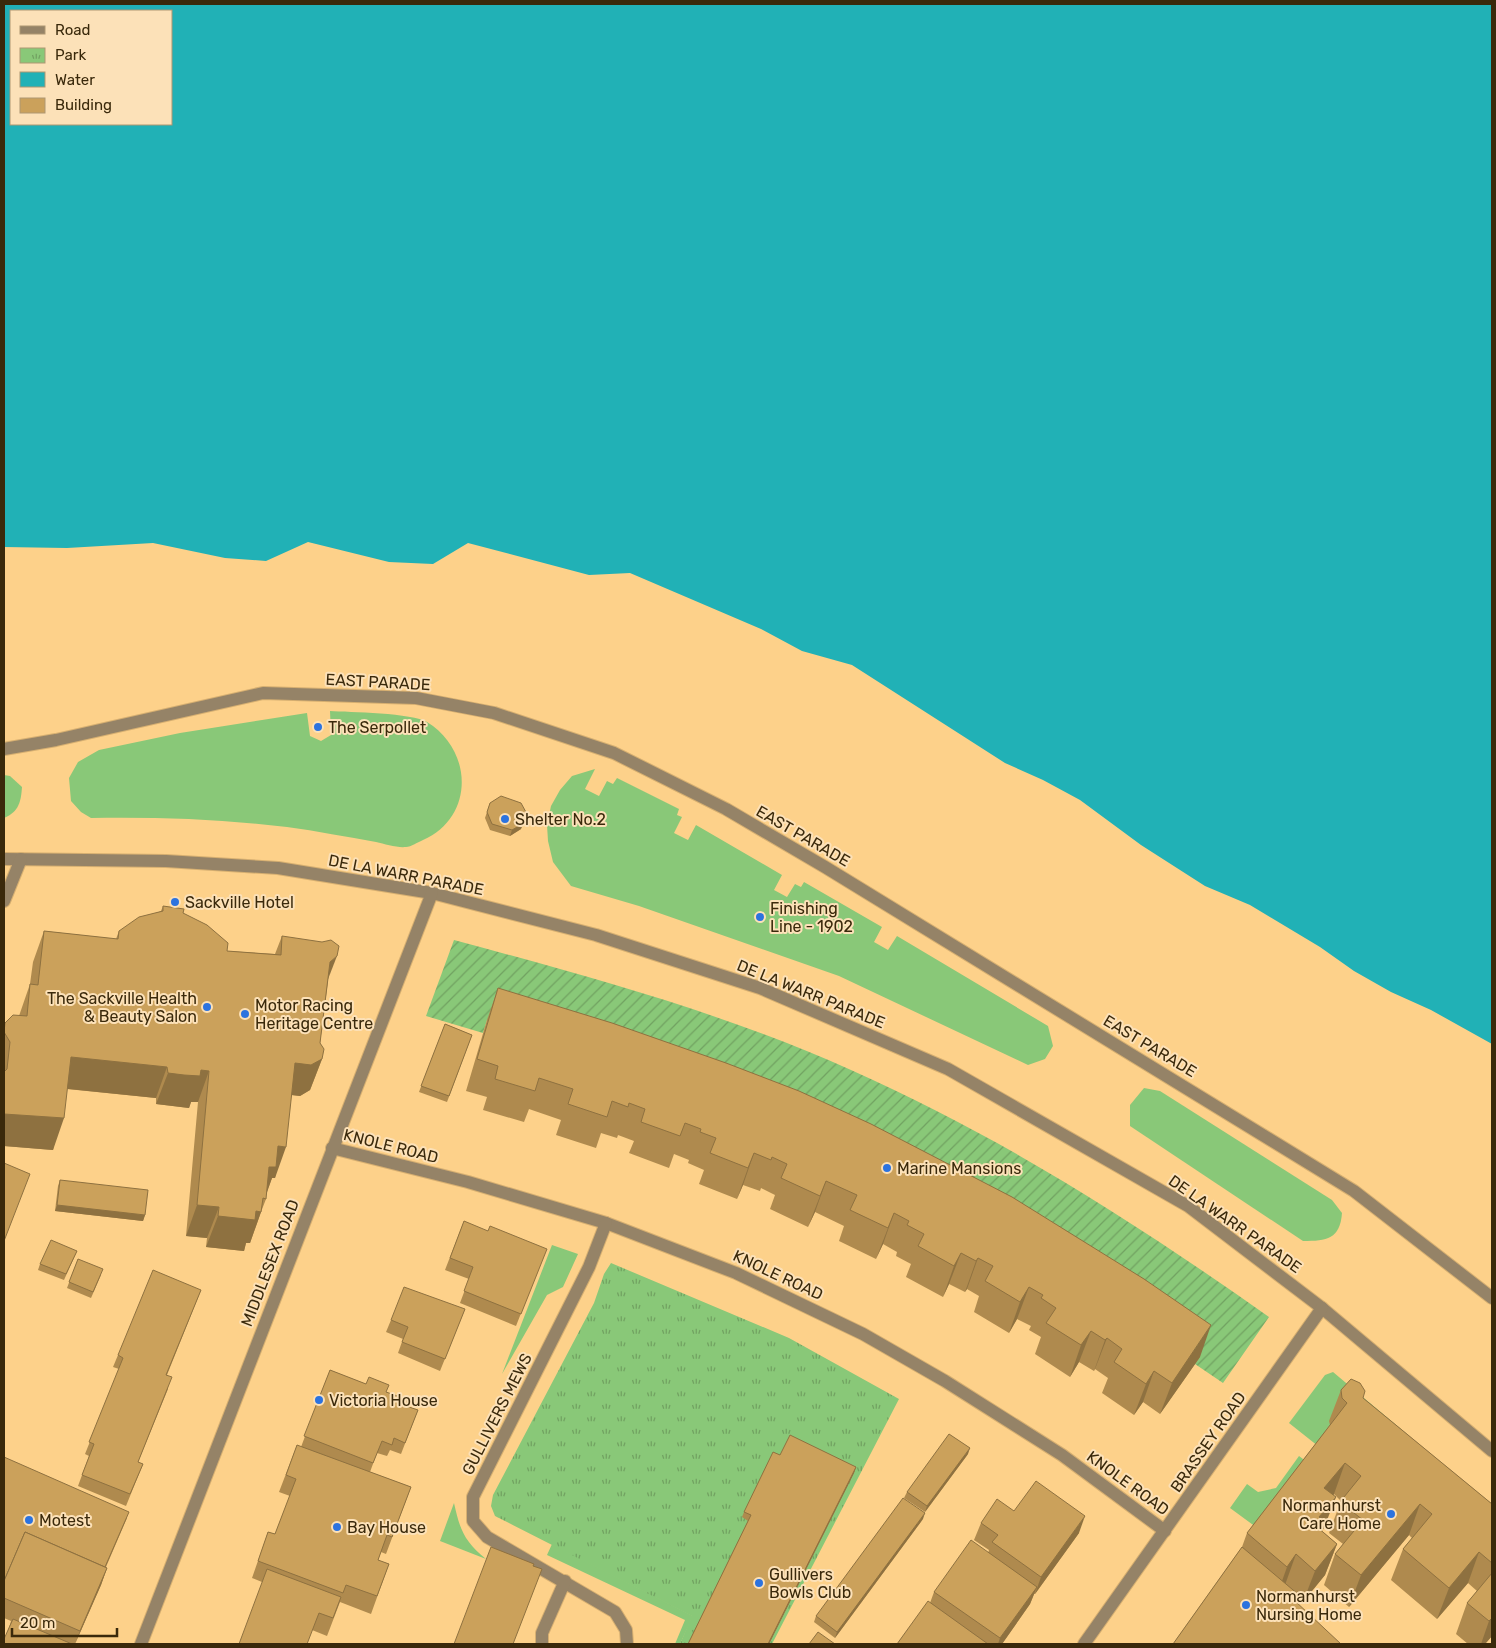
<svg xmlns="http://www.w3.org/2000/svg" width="1496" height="1648" font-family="Rubik,sans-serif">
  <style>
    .grass { fill: #89c878 }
    .park { fill: url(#park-tufts) }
    .garden { fill: url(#garden-furrows) }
    .water { fill: #21b1b6; fill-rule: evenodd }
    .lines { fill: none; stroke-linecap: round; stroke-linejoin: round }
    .minor-casing { stroke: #d6af71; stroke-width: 14 }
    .minor { stroke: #958367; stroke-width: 12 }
    .wall { fill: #af8a4e }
    .shaded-wall { fill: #8e7140 }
    .building { fill: #cba15b; stroke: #8e7140 }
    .poi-dot { fill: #2c73df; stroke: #fce1b8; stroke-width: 2 }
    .labels { text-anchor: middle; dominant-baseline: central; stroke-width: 4; stroke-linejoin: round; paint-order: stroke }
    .street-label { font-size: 16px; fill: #3a290b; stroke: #fce1b8 }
    .poi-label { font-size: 16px; fill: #3a290b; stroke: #fce1b8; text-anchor: start }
  </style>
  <defs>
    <pattern id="park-tufts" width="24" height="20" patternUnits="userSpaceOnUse" patternTransform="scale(1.25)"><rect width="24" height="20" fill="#89c878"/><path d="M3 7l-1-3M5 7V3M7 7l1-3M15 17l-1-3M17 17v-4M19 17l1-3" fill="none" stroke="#71a261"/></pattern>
    <pattern id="garden-furrows" width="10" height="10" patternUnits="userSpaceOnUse" patternTransform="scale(1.25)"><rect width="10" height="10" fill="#89c878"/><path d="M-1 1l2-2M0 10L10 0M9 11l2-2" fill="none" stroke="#71a261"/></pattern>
  </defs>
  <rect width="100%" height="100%" fill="#fdd18a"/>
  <g class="grass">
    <path d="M 330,711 C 349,712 413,713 427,722 C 473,750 475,817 423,840 C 418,842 411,847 406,847 C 397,848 385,844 376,842 C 347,837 317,831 287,827 C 221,819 157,817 91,818 L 81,812 L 71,801 L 69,778 L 78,762 L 99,750 L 180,733 L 307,713 L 310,736 L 321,741 L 331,735 Z"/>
    <polygon points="595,769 585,789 599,796 607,781 613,784 617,778 679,809 677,815 682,817 674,833 688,840 696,825 782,875 774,890 787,897 795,884 801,887 804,882 882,927 874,942 888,950 897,936 1048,1026 1053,1046 1045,1059 1028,1065 839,976 639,906 571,886 553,862 548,841 547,825 551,806 560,790 572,776"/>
    <path d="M 4,775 L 10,776 L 22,787 C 21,801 19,812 4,818 Z"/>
    <path d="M 1144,1088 L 1160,1091 L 1332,1200 L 1342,1213 C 1340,1239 1327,1241 1303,1241 L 1130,1126 L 1130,1105 Z"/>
    <polygon points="552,1245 578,1254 563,1287 547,1295 502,1374"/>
    <polygon points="1333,1372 1408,1435 1330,1429 1323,1450 1289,1423 1325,1375"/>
    <polygon points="1299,1456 1311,1465 1260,1530 1230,1508 1247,1484 1258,1492 1276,1488"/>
    <path d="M 454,1503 C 460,1530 464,1541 486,1559 L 440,1541 Z"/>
    <polygon points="552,1544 693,1616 680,1644 675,1644 685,1620 547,1555"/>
  </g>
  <polygon class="park" points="611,1263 789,1338 899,1399 772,1644 680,1644 692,1616 495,1516 491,1506 493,1495 594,1303 604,1274"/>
  <path class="garden" d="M 454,940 C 588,976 724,1013 851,1070 C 1000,1136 1136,1223 1269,1317 L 1223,1383 L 1195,1364 L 487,1020 L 483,1033 L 426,1016 Z"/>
  <path class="water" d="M 4,4 L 1492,4 L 1492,1044 L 1431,1010 L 1391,992 L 1354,971 L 1320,947 L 1250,905 L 1205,886 L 1141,845 L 1080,800 L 1043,780 L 1005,763 L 852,665 L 802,651 L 761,629 L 630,573 L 589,575 L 468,543 L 433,564 L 389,562 L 308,542 L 266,561 L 225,558 L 153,543 L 67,548 L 4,547 ZM 11,11 L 171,11 L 171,124 L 11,124 Z"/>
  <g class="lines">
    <defs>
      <g id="minor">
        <polyline points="4,749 56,740 263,693 416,698 494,713 614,753 726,809 825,867 1354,1191 1492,1298"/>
        <polyline points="4,859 166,861 278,868 432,893 596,935 760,988 948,1069 1188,1206 1322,1308 1492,1451"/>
        <polyline points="4,901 21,859"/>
        <polyline points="332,1148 468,1182 606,1223 736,1273 863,1334 945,1381 1062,1455 1165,1531"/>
        <polyline points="606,1223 589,1267 473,1497 473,1521 487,1537 615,1612 626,1630 627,1644"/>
        <polyline points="141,1644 432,893"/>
        <polyline points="542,1644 542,1633 565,1581"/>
        <polyline points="1084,1644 1322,1308"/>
      </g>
    </defs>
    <use href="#minor" class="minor-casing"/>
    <use href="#minor" class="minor"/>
  </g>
  <g class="wall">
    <polygon points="490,803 521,829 510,836 490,830 485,818"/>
    <polygon points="163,906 183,913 227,951 275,954 282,936 328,981 320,1043 322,1059 310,1090 300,1096 291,1095 275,1178 272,1178 266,1194 266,1199 261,1212 250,1243 246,1243 244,1251 206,1247 207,1238 186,1236 198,1102 191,1102 189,1108 173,1106 156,1104 156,1098 67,1089 53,1150 4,1146 4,1027 5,1023 19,1016 30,984 33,962 44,931 116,939 119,931 161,911"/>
    <polygon points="498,988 1200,1357 1160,1414 1143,1402 1134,1415 1102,1393 1108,1378 1095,1369 1094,1371 1079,1362 1070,1377 1035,1354 1041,1337 1029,1330 1031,1326 1017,1319 1009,1333 974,1312 979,1296 967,1289 965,1292 949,1284 943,1297 906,1277 911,1264 896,1256 897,1252 883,1244 876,1259 839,1241 844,1226 815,1212 808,1227 770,1209 775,1195 761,1188 760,1191 743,1185 737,1199 699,1184 704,1170 688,1163 689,1160 674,1154 669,1168 629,1153 634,1141 618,1135 617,1138 601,1133 596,1148 556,1135 561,1120 529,1109 524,1122 483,1110 487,1097 466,1091 487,1020"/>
    <polygon points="445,1024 472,1035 447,1102 419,1092"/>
    <polygon points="60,1180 145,1215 143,1221 55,1211 58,1186"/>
    <polygon points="464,1221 542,1260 516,1326 460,1303 469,1279 445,1270"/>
    <polygon points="77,1251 64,1280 38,1270 40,1264"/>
    <polygon points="78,1259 101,1275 91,1298 67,1288"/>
    <polygon points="201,1290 167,1375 168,1389 138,1462 143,1464 126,1506 78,1486 89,1456 85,1454 119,1369 113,1367 118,1355"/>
    <polygon points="465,1309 440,1371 398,1353 403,1339 386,1332 391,1320"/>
    <polygon points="330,1370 386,1392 406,1406 418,1410 401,1454 390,1450 387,1456 377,1453 370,1472 411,1487 386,1554 381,1552 378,1560 389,1564 371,1614 340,1602 327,1636 312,1630 262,1582 252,1578 268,1532 275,1534 290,1496 279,1492 297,1445 301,1447"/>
    <polygon points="1341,1390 1363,1398 1492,1504 1492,1636 1485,1644 1468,1644 1456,1634 1467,1603 1477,1591 1468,1583 1437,1619 1391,1580 1403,1549 1412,1538 1409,1535 1349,1607 1324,1585 1335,1554 1343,1544 1329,1533 1341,1501 1334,1494 1324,1528 1322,1531 1337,1544 1325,1575 1303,1602 1298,1598 1173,1644 1242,1547 1247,1533 1330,1425 1329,1421"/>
    <polygon points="968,1454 925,1512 904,1498 907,1492"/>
    <polygon points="780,1455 856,1467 854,1473 769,1644 688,1644 748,1521 742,1517 744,1512"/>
    <polygon points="4,1457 127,1518 106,1567 107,1568 101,1585 75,1644 4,1644 11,1621 4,1618"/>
    <polygon points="1014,1511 1079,1533 1035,1594 1034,1594 1030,1604 1002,1644 897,1644 930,1603 934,1592 988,1553 989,1550 974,1540 981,1523"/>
    <polygon points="923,1519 835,1638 814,1622 816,1616"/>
  </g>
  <g class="shaded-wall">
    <polygon points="524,823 521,829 510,836 512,830"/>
    <polygon points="337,956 325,987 330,962"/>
    <polygon points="71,1057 167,1067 156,1098 59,1088"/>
    <polygon points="322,1059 310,1090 300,1096 284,1094 295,1063"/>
    <polygon points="201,1070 209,1071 198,1102 191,1102 189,1108 156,1104 168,1073"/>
    <polygon points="4,1114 64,1118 53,1150 4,1146"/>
    <polygon points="278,1146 286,1147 275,1178 272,1178 265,1198 269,1167"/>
    <polygon points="754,1153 743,1185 737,1199 748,1168"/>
    <polygon points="826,1181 815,1212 808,1227 820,1196"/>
    <polygon points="57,1205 145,1215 143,1221 55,1211"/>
    <polygon points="197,1205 219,1207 207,1238 186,1236"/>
    <polygon points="256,1211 261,1212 250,1243 246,1243 244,1251 206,1247 218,1216"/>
    <polygon points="894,1213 883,1244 876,1259 888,1228"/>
    <polygon points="961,1253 949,1284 943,1297 954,1266"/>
    <polygon points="978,1258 967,1289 965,1292 976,1261"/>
    <polygon points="1029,1287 1017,1319 1009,1333 1020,1302"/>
    <polygon points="1211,1325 1200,1357 1160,1414 1172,1383"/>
    <polygon points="1091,1331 1079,1362 1070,1377 1081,1345"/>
    <polygon points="1107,1338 1095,1369 1094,1371 1105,1340"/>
    <polygon points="1154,1371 1143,1402 1134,1415 1146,1384"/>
    <polygon points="970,1448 968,1454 925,1512 927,1506"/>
    <polygon points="1345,1463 1334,1494 1313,1519 1324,1488"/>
    <polygon points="856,1467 854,1473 769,1644 768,1644"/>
    <polygon points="1336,1497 1324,1528 1310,1545 1319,1517"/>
    <polygon points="1420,1504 1409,1535 1349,1607 1361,1575"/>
    <polygon points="925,1513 923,1519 835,1638 837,1632"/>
    <polygon points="1085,1516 1079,1533 1035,1594 1041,1577"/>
    <polygon points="1337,1544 1325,1575 1303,1602 1315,1571"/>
    <polygon points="1479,1552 1468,1583 1437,1619 1449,1588"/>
    <polygon points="1296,1554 1285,1585 1276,1598 1287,1567"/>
    <polygon points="107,1568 101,1585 75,1644 80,1631"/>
    <polygon points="1037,1587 1030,1604 1002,1644 998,1644 1000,1638"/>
    <polygon points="1492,1618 1492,1636 1485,1644 1481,1644 1489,1621"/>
  </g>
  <g class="building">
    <polygon points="501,796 521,803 527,814 524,823 512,830 492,824 487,812 490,803"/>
    <polygon points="163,906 184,909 183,913 207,925 228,943 227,951 281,955 282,936 322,942 331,940 339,946 337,956 330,962 320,1043 324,1049 322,1059 311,1065 295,1063 286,1147 278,1146 276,1167 269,1167 266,1199 263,1198 261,1212 256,1211 255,1220 218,1216 219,1207 197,1205 209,1071 201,1070 200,1076 184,1075 168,1073 167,1067 71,1057 64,1118 4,1114 4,1072 7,1069 10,1042 4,1032 5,1023 13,1015 27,1016 30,984 38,985 44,931 118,939 119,931 139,917 163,911"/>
    <polygon points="498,988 612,1023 726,1063 799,1091 871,1124 1012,1197 1144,1279 1211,1325 1172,1383 1154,1371 1146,1384 1114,1362 1122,1349 1107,1338 1105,1340 1091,1331 1081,1345 1046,1323 1056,1308 1041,1298 1043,1295 1029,1287 1020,1302 985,1281 993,1266 978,1258 976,1261 961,1253 954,1266 918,1246 924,1234 907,1225 909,1221 894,1213 888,1228 850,1210 857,1195 826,1181 820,1196 781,1178 787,1164 772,1157 771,1160 754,1153 748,1168 710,1153 716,1138 700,1132 701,1129 685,1123 680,1136 641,1122 645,1109 629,1103 628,1107 612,1101 607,1117 568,1104 573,1089 539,1078 535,1091 495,1079 498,1066 477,1059"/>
    <polygon points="445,1024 472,1035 449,1096 421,1086"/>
    <polygon points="4,1163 30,1174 4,1241"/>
    <polygon points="60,1180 148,1190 145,1215 57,1205"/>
    <polygon points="464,1221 488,1231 490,1226 547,1249 521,1314 464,1291 473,1267 450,1258"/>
    <polygon points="51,1240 77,1251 66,1274 40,1264"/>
    <polygon points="78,1259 103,1269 93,1292 69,1282"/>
    <polygon points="153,1270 201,1290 166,1375 172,1377 138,1462 143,1464 130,1494 82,1475 94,1444 89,1442 123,1358 118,1355"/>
    <polygon points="404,1287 465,1309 445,1359 402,1342 408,1327 391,1320"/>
    <polygon points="330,1370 366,1384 369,1377 389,1385 386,1392 409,1400 406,1406 418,1410 405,1443 394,1438 392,1445 382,1441 373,1463 304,1436"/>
    <polygon points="1351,1379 1360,1383 1365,1391 1363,1398 1492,1504 1492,1563 1479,1552 1449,1588 1403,1549 1432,1514 1420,1504 1361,1575 1335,1554 1363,1520 1340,1502 1361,1476 1345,1463 1324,1488 1336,1497 1319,1517 1323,1520 1317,1527 1337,1544 1315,1571 1296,1554 1287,1567 1247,1533 1347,1403 1342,1398 1341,1390"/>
    <polygon points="949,1434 970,1448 927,1506 907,1492"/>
    <polygon points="790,1435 856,1467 768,1644 688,1644 751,1515 744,1512 773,1452 780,1455"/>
    <polygon points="297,1445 411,1487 392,1537 387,1535 378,1560 389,1564 377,1596 346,1585 343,1593 258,1561 268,1532 275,1534 296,1479 286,1475"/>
    <polygon points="4,1457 129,1512 105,1567 25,1532 4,1581"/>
    <polygon points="1036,1481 1085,1516 1041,1577 992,1542 998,1535 981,1523 997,1499 1014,1511"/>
    <polygon points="903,1498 925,1513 837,1632 816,1616"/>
    <polygon points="25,1532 107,1568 80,1631 4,1598 4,1581"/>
    <polygon points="971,1540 1037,1587 1000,1638 934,1592"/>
    <polygon points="491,1547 534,1564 533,1566 542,1569 513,1644 454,1644"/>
    <polygon points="1242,1547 1299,1595 1294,1600 1341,1644 1173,1644"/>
    <polygon points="267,1569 341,1597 333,1618 319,1613 307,1644 239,1644"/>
    <polygon points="1492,1573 1492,1618 1489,1621 1467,1603"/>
    <polygon points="928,1601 988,1644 897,1644"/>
    <polygon points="13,1619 72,1644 4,1644 4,1639"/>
    <polygon points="818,1632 835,1644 809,1644"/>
  </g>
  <g class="poi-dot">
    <circle cx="318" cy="727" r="5"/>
    <circle cx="505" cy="819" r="5"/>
    <circle cx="175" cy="902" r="5"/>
    <circle cx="760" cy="917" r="5"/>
    <circle cx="207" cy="1007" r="5"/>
    <circle cx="245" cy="1014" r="5"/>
    <circle cx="887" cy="1168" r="5"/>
    <circle cx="319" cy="1400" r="5"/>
    <circle cx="1391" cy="1514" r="5"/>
    <circle cx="29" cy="1520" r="5"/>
    <circle cx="337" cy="1527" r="5"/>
    <circle cx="759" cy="1583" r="5"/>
    <circle cx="1246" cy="1605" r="5"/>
  </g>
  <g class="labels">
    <g class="street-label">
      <text transform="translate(378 682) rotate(3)">EAST PARADE</text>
      <text transform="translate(803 836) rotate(30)">EAST PARADE</text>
      <text transform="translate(406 875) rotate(11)">DE LA WARR PARADE</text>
      <text transform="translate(811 994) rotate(22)">DE LA WARR PARADE</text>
      <text transform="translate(1150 1046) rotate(31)">EAST PARADE</text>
      <text transform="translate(391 1146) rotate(14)">KNOLE ROAD</text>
      <text transform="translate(1235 1224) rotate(35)">DE LA WARR PARADE</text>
      <text transform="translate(270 1263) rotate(-69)">MIDDLESEX ROAD</text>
      <text transform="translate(778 1275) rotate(25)">KNOLE ROAD</text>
      <text transform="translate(497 1414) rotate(-63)">GULLIVERS MEWS</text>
      <text transform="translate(1208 1442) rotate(-55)">BRASSEY ROAD</text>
      <text transform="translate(1128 1483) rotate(36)">KNOLE ROAD</text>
    </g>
    <g class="poi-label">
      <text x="328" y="727">The Serpollet</text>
      <text x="515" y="819">Shelter No.2</text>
      <text x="185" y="902">Sackville Hotel</text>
      <text x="770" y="908">Finishing<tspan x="770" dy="18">Line - 1902</tspan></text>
      <text x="197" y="998" text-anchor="end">The Sackville Health<tspan x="197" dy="18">&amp; Beauty Salon</tspan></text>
      <text x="255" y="1005">Motor Racing<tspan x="255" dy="18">Heritage Centre</tspan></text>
      <text x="897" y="1168">Marine Mansions</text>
      <text x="329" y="1400">Victoria House</text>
      <text x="1381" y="1505" text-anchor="end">Normanhurst<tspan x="1381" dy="18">Care Home</tspan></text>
      <text x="39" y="1520">Motest</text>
      <text x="347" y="1527">Bay House</text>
      <text x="769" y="1574">Gullivers<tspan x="769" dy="18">Bowls Club</tspan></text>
      <text x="1256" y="1596">Normanhurst<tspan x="1256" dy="18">Nursing Home</tspan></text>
    </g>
  </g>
  <rect width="1496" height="1648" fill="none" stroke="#3a290b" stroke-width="10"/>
  <rect x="10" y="10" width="162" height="115" fill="#fce1b8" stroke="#ae9773"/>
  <rect x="20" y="26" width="25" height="8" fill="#958367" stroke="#ae9773"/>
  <text x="55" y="35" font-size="15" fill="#3a290b">Road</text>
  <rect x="20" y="48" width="25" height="15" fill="url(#park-tufts)" stroke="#ae9773"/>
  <text x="55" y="60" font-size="15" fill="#3a290b">Park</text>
  <rect x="20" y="72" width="25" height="15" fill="#21b1b6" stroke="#ae9773"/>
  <text x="55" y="85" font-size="15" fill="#3a290b">Water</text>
  <rect x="20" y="98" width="25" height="15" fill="#cba15b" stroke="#ae9773"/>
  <text x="55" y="110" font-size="15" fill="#3a290b">Building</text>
  <path d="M12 1628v8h105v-8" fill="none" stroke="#3a290b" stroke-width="2.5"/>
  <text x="20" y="1628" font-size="15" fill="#3a290b" stroke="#fce1b8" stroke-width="4" paint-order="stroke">20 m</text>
</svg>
